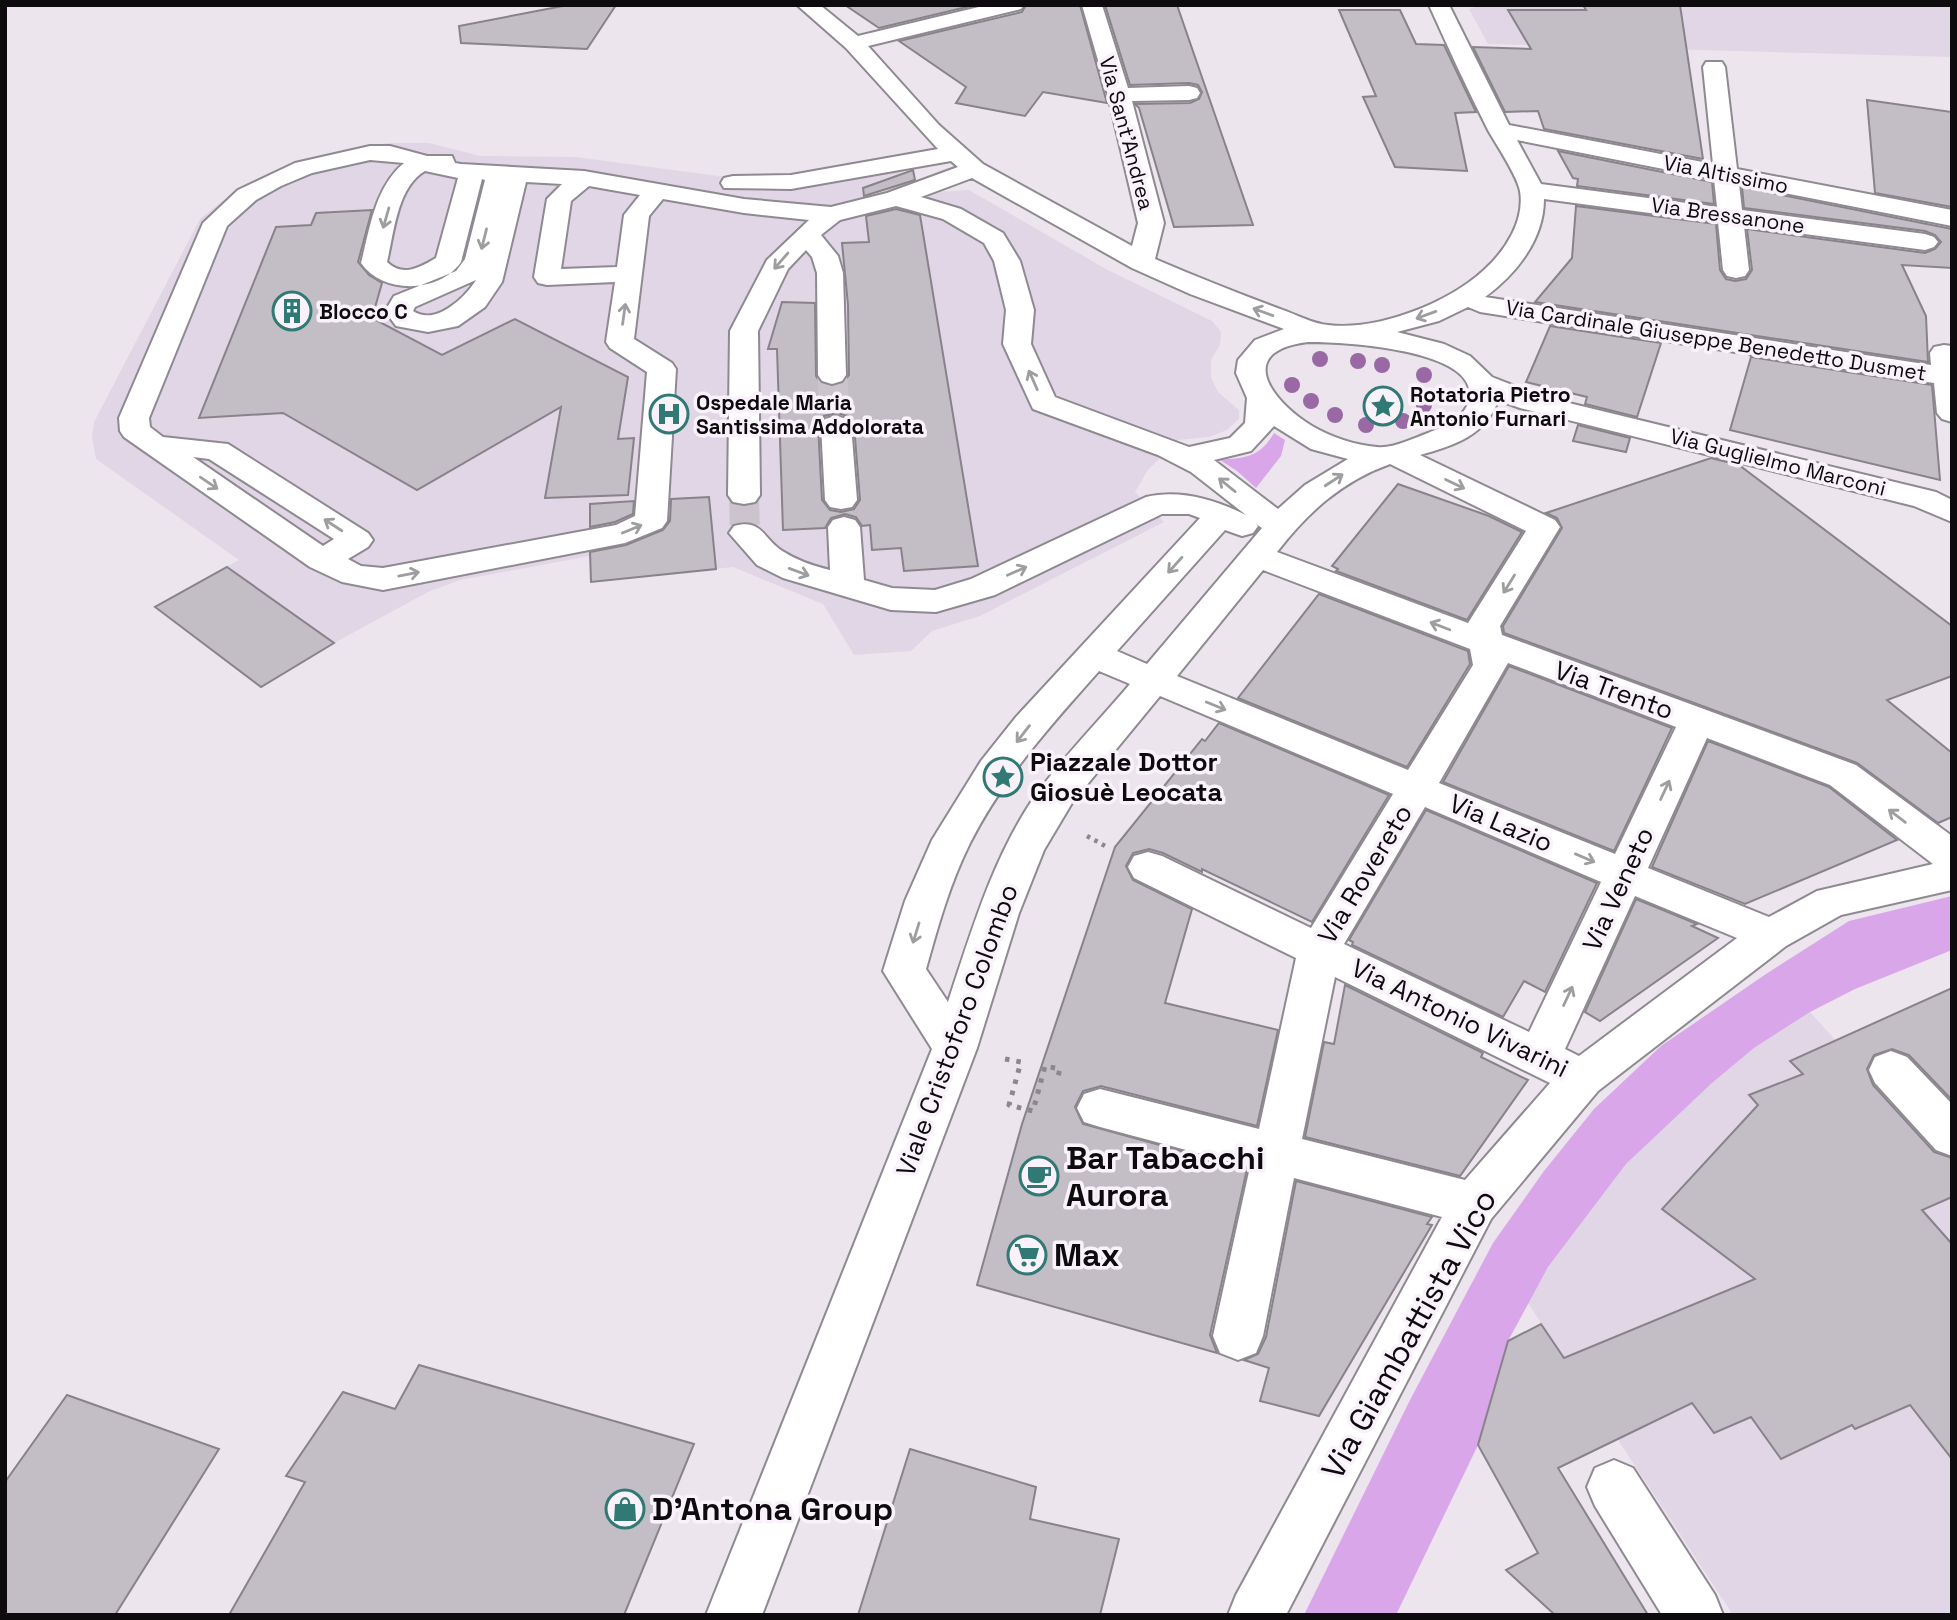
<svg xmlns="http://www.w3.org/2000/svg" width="1957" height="1620" font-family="'Space Grotesk',sans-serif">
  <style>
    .built { fill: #e1d6e5 }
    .green { fill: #d9a6e9 }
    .building { fill: #c3bdc5; stroke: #88828a; stroke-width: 2; fill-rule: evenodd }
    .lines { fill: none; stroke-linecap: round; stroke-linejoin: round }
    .minor-tunnel { stroke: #cbc4cc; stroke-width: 30; stroke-dasharray: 30 15; stroke-linecap: butt }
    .minor-casing { stroke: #8f8991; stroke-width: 4 }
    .path-far1 { stroke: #8b878d; stroke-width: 4.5; stroke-dasharray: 3.5 5; stroke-linecap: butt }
    .path { stroke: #8b878d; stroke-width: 5; stroke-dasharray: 4.5 7; stroke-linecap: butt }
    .minor { fill: #fff; fill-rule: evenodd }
    .tree { fill: #9968a5 }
    .oneway { stroke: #9e9d9f }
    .labels { text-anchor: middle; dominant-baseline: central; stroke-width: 7; stroke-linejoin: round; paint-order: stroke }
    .far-street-label { font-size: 21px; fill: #0d0b0e; stroke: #f9f2fb }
    .far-poi-label { font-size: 21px; font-weight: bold; fill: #0d0b0e; stroke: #f9f2fb; text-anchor: start }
    .street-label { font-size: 26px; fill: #0d0b0e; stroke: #f9f2fb }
    .poi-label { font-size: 26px; font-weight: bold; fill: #0d0b0e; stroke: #f9f2fb; text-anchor: start }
    .near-poi-label { font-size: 32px; font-weight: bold; fill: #0d0b0e; stroke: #f9f2fb; text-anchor: start }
    .near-street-label { font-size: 32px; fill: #0d0b0e; stroke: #f9f2fb }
  </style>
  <rect width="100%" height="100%" fill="#ece5ee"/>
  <g class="built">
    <polygon points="1482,5 1952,5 1952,57 1488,44 1469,9"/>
    <polygon points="387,143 429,143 480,156 576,157 733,178 790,176 882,161 936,192 969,190 1106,269 1212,321 1221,332 1220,345 1211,360 1211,377 1218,392 1239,410 1239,419 1227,430 1209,437 1178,440 1148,470 1135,492 1164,522 980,616 932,631 911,651 854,655 823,604 733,567 591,582 590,556 460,580 428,592 334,643 261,687 155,607 239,560 96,459 92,437 94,422 200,219 230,195 288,165"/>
    <polygon points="1810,1012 1849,1055 1952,1191 1952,1615 1733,1615 1528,1303 1548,1267 1626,1164 1712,1083 1754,1048"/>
  </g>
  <g class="green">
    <path d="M 1274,433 L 1285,440 L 1281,456 L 1256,488 L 1237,471 L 1220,460 C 1247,457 1259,458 1274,433 Z"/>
    <polygon points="1952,896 1952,950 1855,989 1810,1012 1754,1048 1712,1083 1626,1164 1548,1267 1508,1341 1478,1445 1396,1615 1304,1615 1410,1400 1493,1243 1544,1171 1594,1109 1661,1046 1766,974 1849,921"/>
  </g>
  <g class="building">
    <polygon points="568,5 616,5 587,49 461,43 459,26"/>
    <polygon points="845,5 975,5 879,28"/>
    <polygon points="1026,5 1080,5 1107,103 1043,92 1025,116 956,103 966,87 899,41 1022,12"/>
    <polygon points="1105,5 1177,5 1253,225 1174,227 1139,108 1135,104 1190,103 1199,99 1202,92 1198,85 1189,83 1130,85"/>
    <polygon points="1583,5 1680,5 1703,159 1544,129 1538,111 1505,112 1473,47 1531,49 1508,10 1586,10"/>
    <polygon points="1339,10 1400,10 1416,44 1444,45 1476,112 1455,113 1467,171 1395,167 1363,97 1376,96"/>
    <polygon points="1867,100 1952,112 1952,207 1875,193"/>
    <polygon points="1558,151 1712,182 1714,204 1577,186 1578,179 1573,178"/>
    <polygon points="913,170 915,180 864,196 863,188"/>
    <polygon points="1742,187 1952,229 1952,268 1902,265 1926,316 1928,362 1535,302 1572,258 1576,206 1716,224 1720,270 1726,279 1735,281 1746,279 1752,270 1747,229 1925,253 1935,249 1941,242 1935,235 1925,231 1744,208"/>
    <path d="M 896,209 L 920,215 L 978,566 L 904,571 L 901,548 L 872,550 L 870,525 L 862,526 L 856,517 L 845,514 L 831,518 L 825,528 L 783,530 L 777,349 L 768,349 L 782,302 L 815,303 L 816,376 L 821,384 L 831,387 L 844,382 L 849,375 L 848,305 L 842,243 L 869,242 L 866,216 ZM 837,413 L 848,416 L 854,425 L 860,500 L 854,509 L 841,512 L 830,510 L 822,500 L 818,425 L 824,416 Z"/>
    <polygon points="372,210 358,262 369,275 382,283 372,318 442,355 515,319 628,377 618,439 634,438 628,495 545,498 561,407 417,490 283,413 199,418 276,227 311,225 316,213"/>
    <polygon points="1550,326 1661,343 1637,417 1585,404 1587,397 1526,382"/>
    <polygon points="1751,357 1932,385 1940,480 1730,430"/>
    <polygon points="1578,425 1630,438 1626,452 1573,441"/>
    <polygon points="1711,458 1739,465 1952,626 1952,676 1887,700 1952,753 1952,817 1938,823 1857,763 1504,633 1503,626 1562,528 1557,518 1546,513"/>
    <polygon points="1398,484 1489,516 1522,532 1467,620 1336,571 1338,569 1332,566"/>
    <polygon points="709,497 716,569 591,582 590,552 626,545 663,530 670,521 671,499"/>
    <polygon points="634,501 633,514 615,522 590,527 590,504"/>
    <polygon points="227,567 334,643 261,687 155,607"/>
    <polygon points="1319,594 1468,651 1470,664 1407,767 1238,698"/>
    <polygon points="1509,666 1672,728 1614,851 1443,782"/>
    <polygon points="1219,723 1389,795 1312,922 1202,869 1202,872 1163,853 1149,849 1133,853 1126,866 1133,880 1192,909 1165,1003 1278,1030 1257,1126 1101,1086 1083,1091 1075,1107 1083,1124 1247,1169 1210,1335 1217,1353 977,1285 1022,1124 1115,847 1202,739 1205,741"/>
    <polygon points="1708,741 1829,787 1897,840 1745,904 1652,867"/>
    <polygon points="1426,810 1597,883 1545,992 1524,981 1503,1017 1352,945 1353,942 1349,940"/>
    <polygon points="1636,899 1697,924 1692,926 1718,938 1600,1021 1585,1012"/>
    <polygon points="1345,985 1483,1053 1481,1057 1528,1080 1460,1176 1305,1137 1324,1042 1334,1044"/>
    <polygon points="1952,988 1952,1100 1909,1055 1892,1049 1874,1055 1867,1069 1873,1085 1934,1152 1952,1158 1952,1197 1922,1210 1952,1244 1952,1459 1910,1405 1855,1429 1852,1425 1781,1459 1751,1417 1714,1433 1692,1403 1558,1468 1648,1615 1555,1615 1506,1570 1538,1553 1478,1445 1508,1341 1541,1324 1564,1358 1755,1279 1662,1209 1758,1105 1749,1095 1803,1074 1790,1061"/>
    <polygon points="1296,1181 1432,1217 1427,1224 1432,1225 1319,1416 1260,1401 1269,1368 1244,1360 1258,1354 1266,1337"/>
    <polygon points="419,1365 694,1444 624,1615 229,1615 305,1482 286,1476 343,1392 395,1409"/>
    <polygon points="67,1395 219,1449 115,1615 5,1615 5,1482"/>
    <polygon points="910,1449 1036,1487 1030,1519 1119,1539 1100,1615 858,1615"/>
  </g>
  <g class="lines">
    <g class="minor-tunnel">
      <polyline points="832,375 836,425"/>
      <polyline points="744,495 745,533"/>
    </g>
    <defs>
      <g id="minor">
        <path d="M 797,5 L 820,5 L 858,36 L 987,5 L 1024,5 L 1021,9 L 868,46 L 939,125 L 983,164 L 1132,246 L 1138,223 L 1108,95 L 1082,5 L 1102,5 L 1128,88 L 1189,86 L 1197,88 L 1200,93 L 1197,98 L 1189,100 L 1132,101 L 1164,223 L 1155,259 C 1197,277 1240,294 1283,310 C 1297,315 1314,324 1328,325 C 1377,331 1447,304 1484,270 C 1505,251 1525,221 1520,191 C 1517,175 1497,146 1488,130 C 1467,89 1448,47 1429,5 L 1449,5 L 1509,125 L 1713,164 L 1703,67 L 1706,62 L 1722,62 L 1725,67 L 1737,169 L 1952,210 L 1952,226 L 1739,184 L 1742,210 L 1925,234 L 1934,237 L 1938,242 L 1934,247 L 1925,250 L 1744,226 L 1749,270 L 1745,276 L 1736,278 L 1727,276 L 1723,270 L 1718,222 L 1544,199 C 1544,240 1516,274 1485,297 L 1931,365 L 1930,353 L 1934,347 L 1944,345 L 1952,346 L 1952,422 L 1942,419 L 1937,413 L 1934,383 L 1480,312 L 1468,307 L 1439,321 L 1397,332 L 1444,344 L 1470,356 L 1492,377 L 1540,396 L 1936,492 L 1952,500 L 1952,522 L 1914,506 L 1520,408 L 1498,400 C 1487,435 1453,446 1420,455 L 1555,520 L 1560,527 L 1500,626 L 1502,635 L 1856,765 L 1952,836 L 1952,890 L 1841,915 L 1786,946 L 1598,1091 L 1491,1219 L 1286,1615 L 1228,1615 L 1236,1595 L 1442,1217 L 1294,1178 L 1263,1336 L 1256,1353 L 1238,1360 L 1220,1353 L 1213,1336 L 1250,1167 L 1100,1127 L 1084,1122 L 1077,1108 L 1084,1094 L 1100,1089 L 1259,1129 L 1296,958 L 1134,878 L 1128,867 L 1134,856 L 1148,852 L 1162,856 L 1311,928 L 1393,794 L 1160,696 L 1072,803 L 1044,850 L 1019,913 L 977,1048 L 762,1615 L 706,1615 L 932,1049 L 883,971 L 905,901 L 932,840 L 981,761 L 1016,717 L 1200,518 L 1189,514 L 1162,514 L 995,595 L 936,612 L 891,610 L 783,578 L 757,565 L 729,533 L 734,526 C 763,518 763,540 784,552 C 798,561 814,566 830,570 L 828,527 L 833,520 L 844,517 L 855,520 L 860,527 L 864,580 L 892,588 L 935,590 L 971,579 L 1146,497 C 1180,489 1216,500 1246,515 L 1191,472 L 1158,455 L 1033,409 L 1003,344 L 1006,310 L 994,261 L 984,243 L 943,219 L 896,206 L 840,220 L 821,235 L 838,256 L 843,273 L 846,375 L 842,381 L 832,384 L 822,381 L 818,375 L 817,273 L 812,257 L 806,250 L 788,269 L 758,331 L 760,495 L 755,502 L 744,504 L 733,502 L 728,495 L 730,331 L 767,260 L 809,220 L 744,213 L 663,199 L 649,216 L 634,339 L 672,363 L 676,369 L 667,521 L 662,528 L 625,543 L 383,590 L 342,582 L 310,567 L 124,437 L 120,431 L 119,418 L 203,223 L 238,190 L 295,163 L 370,146 L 390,146 L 427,156 L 452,156 L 455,163 L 461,164 L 584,171 L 744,199 L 831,207 L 887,193 L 958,167 L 951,161 L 791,189 L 724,188 L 721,183 L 724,178 L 733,176 L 791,175 L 938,149 L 846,48 ZM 1517,140 L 1714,179 L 1717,207 L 1541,184 ZM 370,160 L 404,163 C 375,187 370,228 361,263 C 383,295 440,293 461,262 L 482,179 L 485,180 L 465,259 L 456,271 L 394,296 L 385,311 L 396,326 L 428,332 L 458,326 L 485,307 L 502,282 L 526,182 L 562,184 L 547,199 L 534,277 L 538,283 L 547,285 L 615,282 L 606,342 L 610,348 L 647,372 L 635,516 L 616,525 L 383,568 L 361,566 L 348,559 L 368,547 L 373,540 L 368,533 L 228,444 L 163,437 L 150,427 L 149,418 L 227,226 L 256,200 L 281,186 L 312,173 ZM 425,171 L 458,178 L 436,258 C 419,268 403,277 387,262 C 394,233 397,187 425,171 ZM 972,178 L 1132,268 L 1190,294 L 1284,329 L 1255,340 L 1238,360 L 1236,373 L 1247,398 L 1245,423 L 1230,438 L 1189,447 L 1055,397 L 1031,344 L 1034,310 L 1020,261 L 1003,233 L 961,209 L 921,197 ZM 589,186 L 640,195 L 624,215 L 617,267 L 561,269 L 571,201 ZM 476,280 C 464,299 435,326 413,311 L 415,307 ZM 1308,342 C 1338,342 1492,348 1467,406 C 1460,420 1442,427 1428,433 C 1414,438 1392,449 1377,447 C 1355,445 1331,437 1312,426 C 1271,401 1234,351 1308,342 ZM 1274,426 L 1311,449 L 1348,459 L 1305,485 L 1278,509 L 1214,460 L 1251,451 ZM 193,457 L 209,459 L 334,539 L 323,546 ZM 1390,464 L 1526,531 L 1468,623 L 1277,552 C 1307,513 1342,481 1390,464 ZM 1256,524 L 1262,528 L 1147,664 L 1117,651 L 1225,530 L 1242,536 L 1253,533 L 1258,526 ZM 1263,570 L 1470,649 L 1473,665 L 1408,770 L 1177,676 ZM 1508,663 L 1676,727 L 1615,854 L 1439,783 ZM 1099,671 L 1130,684 C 1099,721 1060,760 1033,799 C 992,860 971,933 948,1002 L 926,969 C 938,926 950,883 970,843 C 1003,778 1051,725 1099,671 ZM 1707,738 L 1830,785 L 1933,864 L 1817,891 L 1769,917 L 1648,868 ZM 1425,807 L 1601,882 L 1529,1032 L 1344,944 ZM 1635,896 L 1737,938 L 1579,1056 L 1565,1049 ZM 1335,977 L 1550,1083 L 1465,1180 L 1302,1139 Z"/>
        <polygon points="836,416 847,419 851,425 857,500 852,507 841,509 830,507 825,500 821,425 825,419"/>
        <polygon points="1891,1051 1907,1057 1952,1104 1952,1156 1936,1150 1875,1083 1869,1070 1875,1057"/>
        <polygon points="1614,1460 1633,1468 1715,1595 1723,1615 1662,1615 1595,1506 1587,1487 1595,1468"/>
      </g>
    </defs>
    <use href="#minor" class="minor-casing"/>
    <polyline class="path-far1" points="1087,836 1107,847"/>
    <polyline class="path" points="1005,1059 1021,1062 1009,1105 1033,1111 1045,1066 1060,1069 1057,1080"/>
    <use href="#minor" class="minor"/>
  </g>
  <g class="tree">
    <circle cx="1320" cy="359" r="8"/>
    <circle cx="1358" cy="361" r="8"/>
    <circle cx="1382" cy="365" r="8"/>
    <circle cx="1424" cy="375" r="8"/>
    <circle cx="1292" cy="385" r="8"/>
    <circle cx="1311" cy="401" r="8"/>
    <circle cx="1424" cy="405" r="8"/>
    <circle cx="1335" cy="415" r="8"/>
    <circle cx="1403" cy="421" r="8"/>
    <circle cx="1366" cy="425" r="8"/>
  </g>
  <defs><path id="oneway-shaft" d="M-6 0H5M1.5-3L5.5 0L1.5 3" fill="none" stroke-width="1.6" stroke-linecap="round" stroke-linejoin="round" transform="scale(1.75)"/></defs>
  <g class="oneway">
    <use href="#oneway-shaft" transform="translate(386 218) rotate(106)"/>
    <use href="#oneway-shaft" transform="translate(484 239) rotate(104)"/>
    <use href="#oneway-shaft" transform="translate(781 261) rotate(131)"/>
    <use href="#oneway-shaft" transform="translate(1263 312) rotate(-160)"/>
    <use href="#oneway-shaft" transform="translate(624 314) rotate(-82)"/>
    <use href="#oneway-shaft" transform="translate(1426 315) rotate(160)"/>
    <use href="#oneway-shaft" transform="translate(1033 380) rotate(-114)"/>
    <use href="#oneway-shaft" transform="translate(1334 480) rotate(-33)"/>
    <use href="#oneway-shaft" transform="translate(209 483) rotate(34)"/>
    <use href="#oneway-shaft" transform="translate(1455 484) rotate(26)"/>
    <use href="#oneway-shaft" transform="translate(1227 485) rotate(-141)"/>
    <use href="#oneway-shaft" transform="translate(333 525) rotate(-147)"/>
    <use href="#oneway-shaft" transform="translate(632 529) rotate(-22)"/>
    <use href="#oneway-shaft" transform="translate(1175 565) rotate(132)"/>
    <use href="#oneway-shaft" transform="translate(1017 571) rotate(-24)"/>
    <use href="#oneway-shaft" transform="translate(799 572) rotate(20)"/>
    <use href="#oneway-shaft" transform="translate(409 574) rotate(-11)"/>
    <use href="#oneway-shaft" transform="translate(1509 584) rotate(122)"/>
    <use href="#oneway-shaft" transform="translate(1440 626) rotate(-159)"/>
    <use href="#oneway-shaft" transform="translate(1216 706) rotate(22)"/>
    <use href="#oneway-shaft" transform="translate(1023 734) rotate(128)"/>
    <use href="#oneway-shaft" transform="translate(1665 790) rotate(-65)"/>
    <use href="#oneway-shaft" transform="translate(1897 816) rotate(-143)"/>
    <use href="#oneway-shaft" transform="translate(1585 858) rotate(23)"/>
    <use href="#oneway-shaft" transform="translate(916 933) rotate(107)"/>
    <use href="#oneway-shaft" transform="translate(1568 996) rotate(-65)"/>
  </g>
  <defs>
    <symbol id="building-ring" viewBox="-11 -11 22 22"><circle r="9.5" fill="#f9f2fb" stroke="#317974" stroke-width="1.5"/><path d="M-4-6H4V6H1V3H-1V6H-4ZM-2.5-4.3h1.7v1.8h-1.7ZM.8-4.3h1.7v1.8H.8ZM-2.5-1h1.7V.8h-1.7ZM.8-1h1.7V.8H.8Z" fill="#317974"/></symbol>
    <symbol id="sight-ring" viewBox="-11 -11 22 22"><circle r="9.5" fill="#f9f2fb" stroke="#317974" stroke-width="1.5"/><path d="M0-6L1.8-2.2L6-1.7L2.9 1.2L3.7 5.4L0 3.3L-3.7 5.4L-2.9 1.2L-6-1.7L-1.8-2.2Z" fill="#317974"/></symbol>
    <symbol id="hospital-ring" viewBox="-11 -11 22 22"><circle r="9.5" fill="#f9f2fb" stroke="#317974" stroke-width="1.5"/><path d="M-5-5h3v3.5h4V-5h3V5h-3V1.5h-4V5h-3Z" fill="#317974"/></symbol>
    <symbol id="cafe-ring" viewBox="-11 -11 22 22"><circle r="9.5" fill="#f9f2fb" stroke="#317974" stroke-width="1.5"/><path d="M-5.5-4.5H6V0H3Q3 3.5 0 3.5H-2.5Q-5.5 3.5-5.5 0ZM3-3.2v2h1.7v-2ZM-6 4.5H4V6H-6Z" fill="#317974"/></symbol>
    <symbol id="supermarket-ring" viewBox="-11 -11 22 22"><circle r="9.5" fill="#f9f2fb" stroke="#317974" stroke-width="1.5"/><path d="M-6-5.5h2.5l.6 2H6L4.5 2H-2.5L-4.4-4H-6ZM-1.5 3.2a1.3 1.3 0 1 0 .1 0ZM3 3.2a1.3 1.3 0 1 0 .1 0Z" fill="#317974"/></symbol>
    <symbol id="shop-ring" viewBox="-11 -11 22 22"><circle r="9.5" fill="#f9f2fb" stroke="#317974" stroke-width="1.5"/><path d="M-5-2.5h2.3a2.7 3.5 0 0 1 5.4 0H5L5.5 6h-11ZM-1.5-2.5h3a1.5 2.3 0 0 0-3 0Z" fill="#317974"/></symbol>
  </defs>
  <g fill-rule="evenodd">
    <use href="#building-ring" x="270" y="289" width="44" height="44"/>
    <use href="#sight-ring" x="1361" y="384" width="44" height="44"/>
    <use href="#hospital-ring" x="647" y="392" width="44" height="44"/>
    <use href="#sight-ring" x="981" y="755" width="44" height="44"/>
    <use href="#cafe-ring" x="1017" y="1154" width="44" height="44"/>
    <use href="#supermarket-ring" x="1005" y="1233" width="44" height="44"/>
    <use href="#shop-ring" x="603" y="1487" width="44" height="44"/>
  </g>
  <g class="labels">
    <g class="far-street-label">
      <text transform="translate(1127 133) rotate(75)">Via Sant'Andrea</text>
      <text transform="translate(1726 174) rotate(11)">Via Altissimo</text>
      <text transform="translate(1728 215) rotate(8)">Via Bressanone</text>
      <text transform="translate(1716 340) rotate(9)">Via Cardinale Giuseppe Benedetto Dusmet</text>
      <text transform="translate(1778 462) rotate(14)">Via Guglielmo Marconi</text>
    </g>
    <g class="far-poi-label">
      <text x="319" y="311">Blocco C</text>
      <text x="1410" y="394">Rotatoria Pietro<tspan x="1410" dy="24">Antonio Furnari</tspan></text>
      <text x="696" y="402">Ospedale Maria<tspan x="696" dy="24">Santissima Addolorata</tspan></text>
    </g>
    <g class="street-label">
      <text transform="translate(1614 690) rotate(20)">Via Trento</text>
      <text transform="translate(1501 823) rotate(23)">Via Lazio</text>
      <text transform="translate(1365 874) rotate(-59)">Via Rovereto</text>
      <text transform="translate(1618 889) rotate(-65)">Via Veneto</text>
      <text transform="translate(1460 1018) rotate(26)">Via Antonio Vivarini</text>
      <text transform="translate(957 1030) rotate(-70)">Viale Cristoforo Colombo</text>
    </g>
    <g class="poi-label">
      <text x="1030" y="762">Piazzale Dottor<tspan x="1030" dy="30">Giosuè Leocata</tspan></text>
    </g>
    <g class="near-poi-label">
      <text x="1066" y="1158">Bar Tabacchi<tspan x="1066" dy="37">Aurora</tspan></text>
      <text x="1054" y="1255">Max</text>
      <text x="652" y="1509">D'Antona Group</text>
    </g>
    <g class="near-street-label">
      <text transform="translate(1409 1334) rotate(-61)">Via Giambattista Vico</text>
    </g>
  </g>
  <rect width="1957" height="1620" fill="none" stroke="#0d0b0e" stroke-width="14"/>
</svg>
